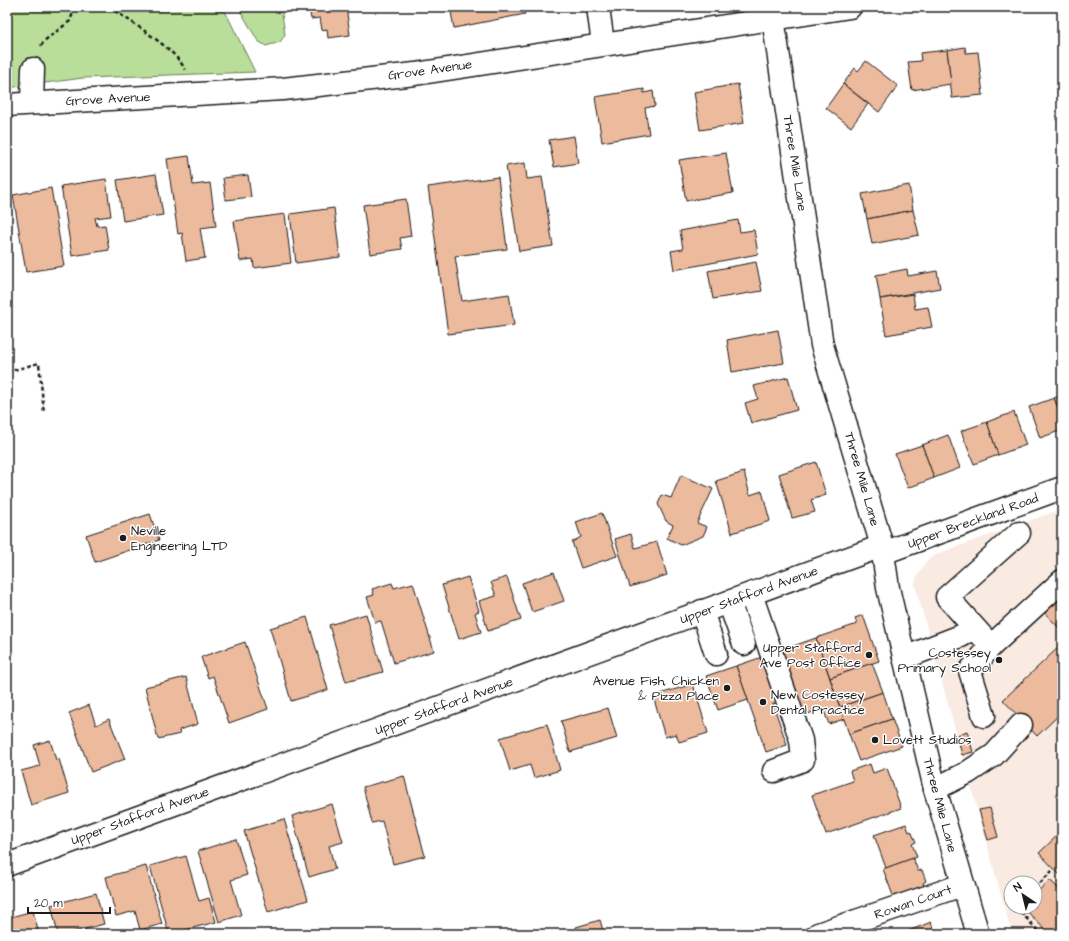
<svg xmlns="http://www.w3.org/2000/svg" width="1069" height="941" font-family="'Architects Daughter',sans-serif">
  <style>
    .built { fill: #f9eae2; fill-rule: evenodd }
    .green { fill: #b9de99; stroke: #6a7d5a }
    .building { fill: #ecba9d; stroke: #1c1c1c }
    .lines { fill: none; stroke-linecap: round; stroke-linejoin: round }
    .minor-casing { stroke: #1c1c1c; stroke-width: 25 }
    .path { stroke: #1c1c1c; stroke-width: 2.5; stroke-dasharray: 4 3; stroke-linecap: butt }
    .minor { stroke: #fff; stroke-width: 22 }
    .poi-dot { fill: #1c1c1c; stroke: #fff; stroke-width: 1.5 }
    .labels { text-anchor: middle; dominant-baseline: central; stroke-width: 3; stroke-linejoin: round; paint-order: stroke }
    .street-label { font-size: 13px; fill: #1c1c1c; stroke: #fff }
    .poi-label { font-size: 13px; fill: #1c1c1c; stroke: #fff; text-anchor: start }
  </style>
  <rect width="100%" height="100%" fill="#fff"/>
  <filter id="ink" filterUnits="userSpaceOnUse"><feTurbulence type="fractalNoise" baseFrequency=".025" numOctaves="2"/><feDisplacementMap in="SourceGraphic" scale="8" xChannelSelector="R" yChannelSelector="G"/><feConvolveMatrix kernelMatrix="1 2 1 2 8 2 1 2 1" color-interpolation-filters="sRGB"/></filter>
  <g filter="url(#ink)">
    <path class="built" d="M 1062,509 L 1062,934 L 1012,934 L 915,585 L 916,578 L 927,560 L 940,553 ZM 1011,883 L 1035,883 L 1035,907 L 1011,907 Z"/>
    <g class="green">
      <polygon points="7,7 223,7 255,72 83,78 7,88"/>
      <polygon points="238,7 281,7 285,35 280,42 266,46 258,41"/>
    </g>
    <g class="building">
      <polygon points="309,7 346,7 350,35 328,38 327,29 322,30 320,18 311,19"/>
      <polygon points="450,7 523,7 525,14 454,28"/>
      <polygon points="965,47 966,53 978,52 983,95 952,98 947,50"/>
      <polygon points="947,50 951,84 912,90 908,62 921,61 920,53"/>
      <polygon points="1058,53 1062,53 1062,78"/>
      <polygon points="866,61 898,86 879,112 843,84 855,68 858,71"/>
      <polygon points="738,84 744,123 700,130 694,92"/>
      <polygon points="843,84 868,104 851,127 826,108"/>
      <polygon points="644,89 644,93 653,91 655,106 645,108 649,134 602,142 595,97"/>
      <polygon points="574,136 578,163 554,167 549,140"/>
      <polygon points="726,153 733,193 686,201 679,160"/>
      <polygon points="189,156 193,185 210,183 216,226 200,228 205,258 186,261 182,233 178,234 167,159"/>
      <polygon points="525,163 527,179 542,177 553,246 519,251 506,166"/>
      <polygon points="156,174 163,215 123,221 117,180"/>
      <polygon points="248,175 251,197 226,200 223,178"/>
      <polygon points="498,177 507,249 455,256 462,301 509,294 514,325 448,334 428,187"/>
      <polygon points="106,179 111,216 95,218 97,226 105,225 109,250 72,256 61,186"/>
      <polygon points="909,185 913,210 867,219 862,194"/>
      <polygon points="51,188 64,266 26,272 13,195"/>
      <polygon points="406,199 411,236 400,238 402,249 370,254 363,205"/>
      <polygon points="334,208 340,257 296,263 290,214"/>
      <polygon points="913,210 919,235 872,244 867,219"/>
      <polygon points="285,214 291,263 254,268 253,259 240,261 234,221"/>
      <polygon points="738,220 740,232 754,230 758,254 674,270 671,251 683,249 680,231"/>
      <polygon points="756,262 762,291 713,299 708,271"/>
      <polygon points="907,269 908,276 937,271 940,288 880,299 876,275"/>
      <polygon points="913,294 915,309 928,307 932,327 886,335 880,299"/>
      <polygon points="778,330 784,363 732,372 727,340"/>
      <polygon points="788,377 797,410 751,423 745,403 758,399 754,386"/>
      <polygon points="1062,395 1062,419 1054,398"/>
      <polygon points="1054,398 1062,419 1062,430 1040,438 1029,407"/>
      <polygon points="1014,412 1026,445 998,455 987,422"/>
      <polygon points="987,422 998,455 974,464 961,431"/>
      <polygon points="948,435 960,468 934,478 922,445"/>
      <polygon points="922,445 934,478 908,488 895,454"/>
      <polygon points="816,462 826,495 811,500 815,512 792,518 779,474"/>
      <polygon points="744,472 750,495 762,491 770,521 732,533 716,481"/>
      <polygon points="681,475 713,489 697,523 707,527 703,536 681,545 667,538 673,525 666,521 658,504 662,495 671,498"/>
      <polygon points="602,513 617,556 581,568 572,542 581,537 576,522"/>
      <polygon points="150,514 159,540 95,562 86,535"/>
      <polygon points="631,534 635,548 657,542 667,575 630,587 615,539"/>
      <polygon points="554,572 564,601 532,612 522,583"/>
      <polygon points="468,577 479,611 475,613 481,632 459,639 442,585"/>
      <polygon points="507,577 521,620 488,631 479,601 496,596 491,582"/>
      <polygon points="392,583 394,588 413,583 434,651 394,663 381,621 375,622 367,597 374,595 372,589"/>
      <polygon points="1062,592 1062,631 1042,610"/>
      <polygon points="366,614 383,672 346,682 329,625"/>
      <polygon points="863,615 879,661 830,678 816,638 857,624 855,618"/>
      <polygon points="307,617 328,690 291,701 270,628"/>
      <polygon points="816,638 844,719 829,724 823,709 798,717 776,652"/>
      <polygon points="245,642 268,709 229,723 213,676 208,678 201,657"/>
      <polygon points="1062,644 1062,712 1037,736 1003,700"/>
      <polygon points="768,655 784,700 773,704 787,745 766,752 736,666"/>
      <polygon points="872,663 883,692 840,707 830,678"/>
      <polygon points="736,666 748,700 718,710 706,676"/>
      <polygon points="186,677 198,724 179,730 180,734 158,739 145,687"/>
      <polygon points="693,684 708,733 679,742 676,734 665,737 653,696"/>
      <polygon points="883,692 892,719 849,734 840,707"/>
      <polygon points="89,705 96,725 109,719 125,759 91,772 69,713"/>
      <polygon points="608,708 617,738 570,752 561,721"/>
      <polygon points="892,719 902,746 859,761 849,734"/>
      <polygon points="547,724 560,770 534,778 530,765 510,771 500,738"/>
      <polygon points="967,731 973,752 962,755 957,735"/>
      <polygon points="50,740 56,760 59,759 69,793 31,805 21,771 40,766 34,745"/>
      <polygon points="870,764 873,773 887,768 901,808 826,834 812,795 853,781 850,771"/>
      <polygon points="404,776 425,856 393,864 382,821 372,823 363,787"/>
      <polygon points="332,804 343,842 329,846 335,869 309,877 292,816"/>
      <polygon points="990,808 998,837 988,840 979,810"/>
      <polygon points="284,819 308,900 268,912 244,831"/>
      <polygon points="906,824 909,832 911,831 916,842 912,844 917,857 886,868 874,835"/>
      <polygon points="1062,831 1062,877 1039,853"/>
      <polygon points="236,839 247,875 231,880 241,915 219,922 198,851"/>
      <polygon points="186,856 199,901 209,898 216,922 169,934 150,866"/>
      <polygon points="913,858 918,871 922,870 926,881 923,883 925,890 895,901 883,869"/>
      <polygon points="146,866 162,924 140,930 135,911 116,916 106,877"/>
      <polygon points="1050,880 1062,892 1062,934 1049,934 1023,907 1035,907 1035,894"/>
      <polygon points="96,893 104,924 66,934 58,934 51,905"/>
      <polygon points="33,911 39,934 7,934 7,918"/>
      <polygon points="600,920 604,934 578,934 576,927"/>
      <polygon points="931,922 934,931 939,929 941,934 901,934"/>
    </g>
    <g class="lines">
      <defs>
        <g id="minor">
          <polyline points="598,7 603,44"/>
          <polyline points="773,18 822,345 882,546 888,588 935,789 978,934"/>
          <polyline points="32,103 33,69"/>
          <polyline points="7,105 283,89 415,74 850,7"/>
          <polyline points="883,553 1062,488"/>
          <polyline points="751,594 801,740 803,760 774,771"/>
          <polyline points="729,602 744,644"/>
          <polyline points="702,611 716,654"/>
          <polyline points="991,646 947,597 1019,533"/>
          <polyline points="904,658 961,636 974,628"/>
          <polyline points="984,716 970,671 991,646 1062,581"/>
          <polyline points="935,789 967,773 994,755 1021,725"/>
          <polyline points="7,865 882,546"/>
          <polyline points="818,934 962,885"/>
        </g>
      </defs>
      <use href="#minor" class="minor-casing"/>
      <g class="path">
        <path d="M 109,7 C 128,20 178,50 185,70"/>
        <polyline points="41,46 44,41 70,21 75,7"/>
        <polyline points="7,372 39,363 44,413"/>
        <polyline points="1035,888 1052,871"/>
        <polyline points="1016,907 1041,934"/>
      </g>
      <use href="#minor" class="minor"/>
    </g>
  </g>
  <g class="poi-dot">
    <circle cx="123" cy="538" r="4"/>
    <circle cx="869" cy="655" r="4"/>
    <circle cx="999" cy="660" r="4"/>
    <circle cx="727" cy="688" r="4"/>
    <circle cx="763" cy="702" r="4"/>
    <circle cx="875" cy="740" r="4"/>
  </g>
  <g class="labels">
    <g class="street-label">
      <text transform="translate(430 70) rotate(-8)">Grove Avenue</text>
      <text transform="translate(108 99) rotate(-3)">Grove Avenue</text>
      <text transform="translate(795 163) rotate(81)">Three Mile Lane</text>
      <text transform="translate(862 479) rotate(74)">Three Mile Lane</text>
      <text transform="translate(973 521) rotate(-20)">Upper Breckland Road</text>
      <text transform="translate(749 595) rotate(-20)">Upper Stafford Avenue</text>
      <text transform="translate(444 706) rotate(-20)">Upper Stafford Avenue</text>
      <text transform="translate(940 805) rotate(75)">Three Mile Lane</text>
      <text transform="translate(140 816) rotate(-20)">Upper Stafford Avenue</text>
      <text transform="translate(913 902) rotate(-19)">Rowan Court</text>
    </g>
    <g class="poi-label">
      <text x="131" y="531">Neville<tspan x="131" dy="15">Engineering LTD</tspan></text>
      <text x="861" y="648" text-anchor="end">Upper Stafford<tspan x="861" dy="15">Ave Post Office</tspan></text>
      <text x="991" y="653" text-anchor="end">Costessey<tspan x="991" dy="15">Primary School</tspan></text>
      <text x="719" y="681" text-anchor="end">Avenue Fish, Chicken<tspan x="719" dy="15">&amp; Pizza Place</tspan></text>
      <text x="771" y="695">New Costessey<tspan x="771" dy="15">Dental Practice</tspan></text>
      <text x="883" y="740">Lovett Studios</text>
    </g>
  </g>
  <rect width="1069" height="941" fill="none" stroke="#fff" stroke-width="24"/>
  <rect x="12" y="12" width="1045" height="917" fill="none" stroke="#1c1c1c" stroke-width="1.5" filter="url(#ink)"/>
  <g transform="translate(1023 895) rotate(325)"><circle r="19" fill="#ffffff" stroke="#a4a4a4"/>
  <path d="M0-3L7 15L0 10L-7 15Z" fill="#1c1c1c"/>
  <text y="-6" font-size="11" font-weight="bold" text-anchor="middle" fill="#1c1c1c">N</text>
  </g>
  <path d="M28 907v6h82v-6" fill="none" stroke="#1c1c1c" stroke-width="2"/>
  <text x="34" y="907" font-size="12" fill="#1c1c1c" stroke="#ffffff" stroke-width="3" paint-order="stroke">20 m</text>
</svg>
